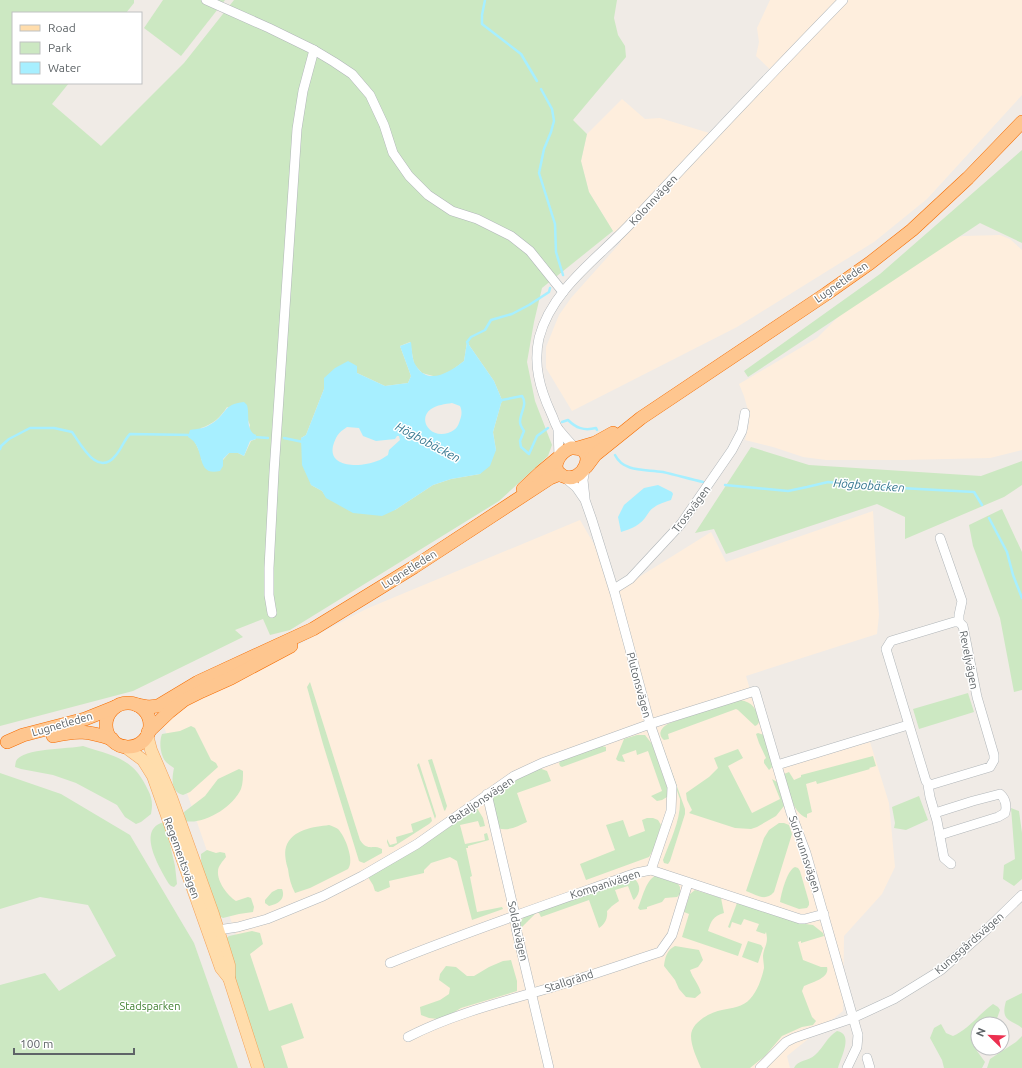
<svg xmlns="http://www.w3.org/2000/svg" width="1022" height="1068" font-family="Ubuntu,sans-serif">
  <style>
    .commercial { fill: #feeedd }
    .green { fill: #cce8c2; fill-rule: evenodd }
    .water { fill: #a7efff; fill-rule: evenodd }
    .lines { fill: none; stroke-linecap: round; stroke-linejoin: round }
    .stream { stroke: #a7efff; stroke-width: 2.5 }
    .minor-casing { stroke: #b1b6b9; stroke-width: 10 }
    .major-casing { stroke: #f4a35b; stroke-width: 13 }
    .highway-casing { stroke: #f66c00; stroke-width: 14 }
    .minor { stroke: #fff; stroke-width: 9 }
    .major { stroke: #ffddac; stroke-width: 12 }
    .highway { stroke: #fec68f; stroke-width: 13 }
    .labels { text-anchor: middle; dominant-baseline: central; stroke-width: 3; stroke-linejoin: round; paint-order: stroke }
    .street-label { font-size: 11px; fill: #5e6467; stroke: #fff }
    .park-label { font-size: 11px; fill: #428132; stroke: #fff }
    .water-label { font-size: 12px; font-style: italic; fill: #367890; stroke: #fff }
  </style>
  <rect width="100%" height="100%" fill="#f0ebe6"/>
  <g class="commercial">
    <polygon points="770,0 1022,0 1022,95 927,199 874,242 737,327 572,411 546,368 546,347 559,315 571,298 621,242 613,231 589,192 581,161 587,134 622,99 645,119 660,118 719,136 776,75 756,56 759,42 757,28"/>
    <polygon points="1000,235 1010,239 1022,250 1022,450 990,458 903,460 826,460 803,457 773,447 745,440 749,424 749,414 744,396 739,384 817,338 854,301 948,238 964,236"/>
    <polygon points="873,511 879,615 877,634 746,676 774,770 870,742 889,803 895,867 882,894 844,936 843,1011 787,1056 790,1068 282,1068 161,718 366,609 580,520 620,589 711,532 726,562"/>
  </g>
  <g class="green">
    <path d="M 0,0 L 134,0 L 134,3 L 126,13 L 13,13 L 13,83 L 69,83 L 52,104 L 101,146 L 184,63 L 234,0 L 617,0 L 614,18 L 618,35 L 625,46 L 626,57 L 573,120 L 587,134 L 581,161 L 589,192 L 613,231 L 542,288 L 534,322 L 527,362 L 535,401 L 552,445 L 548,456 L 499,501 L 290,630 L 270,635 L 263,619 L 235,630 L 243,637 L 133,691 L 0,726 ZM 410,342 L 414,364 L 422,373 L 437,377 L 451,371 L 464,361 L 467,342 L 494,381 L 502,400 L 493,432 L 496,450 L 480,474 L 451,479 L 433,485 L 395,510 L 327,498 L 322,491 L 311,485 L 301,438 L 306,435 L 324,389 L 324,378 L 357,373 L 385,386 L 408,383 L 411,376 L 400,346 ZM 227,407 L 247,418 L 250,425 L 249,429 L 256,439 L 251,441 L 244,456 L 238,453 L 229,453 L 223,460 L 223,466 L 201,460 L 201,455 L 194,440 L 201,428 C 213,424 220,418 227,407 Z"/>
    <polygon points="163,0 225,0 181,56 144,28"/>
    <polygon points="1022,150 1022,243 980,223 748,377 744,371 880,274"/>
    <polygon points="751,447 809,465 981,476 1022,461 1022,485 1004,497 905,539 905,517 877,504 726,554 714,529 695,533"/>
    <polygon points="1002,509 1022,552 1022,690 1014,692 1000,618 973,546 969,525"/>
    <path d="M 310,682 L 360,840 C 368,852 372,844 382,849 L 382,853 L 364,863 L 361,862 L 359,861 L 323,744 L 307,687 Z"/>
    <polygon points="968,693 974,712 919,729 913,709"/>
    <path d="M 740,700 C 753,702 756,709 760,721 L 757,725 L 755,726 L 738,710 L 736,709 L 668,734 L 669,739 L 664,740 C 656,733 663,726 670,723 L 731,701 Z"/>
    <path d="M 191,726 L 195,728 L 211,760 L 216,763 L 218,767 L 190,792 L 183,795 C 170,792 172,778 174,768 C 171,766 168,764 166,762 C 160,755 159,742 162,734 L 180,731 Z"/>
    <polygon points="758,733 764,735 772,763 772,767 769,770 764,763 764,760 766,758 759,743 756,734"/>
    <polygon points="637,735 645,735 652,744 668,790 667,797 662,800 657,801 651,796 662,791 648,751 637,755 636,750 622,755 625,762 618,761 616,759 624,739"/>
    <path d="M 83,746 C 113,756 133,757 148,790 C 152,798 153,804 151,814 L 141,822 L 136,824 L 125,817 L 117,805 L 76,783 L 53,775 L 21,769 L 15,767 C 15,766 16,761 16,761 C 23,748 69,749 83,746 Z"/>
    <polygon points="602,746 606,747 606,751 562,767 560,766 559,763 561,761"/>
    <polygon points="738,749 743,758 728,766 752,813 780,799 772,779 777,782 784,806 776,816 757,827 751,829 735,828 689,813 692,810 687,800 686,793 709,777 718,768 714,758"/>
    <path d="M 664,750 L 685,809 L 685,814 L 670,861 L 668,864 L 664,863 L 663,860 C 670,841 681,820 680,799 L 663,751 Z"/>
    <path d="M 873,756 L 876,766 L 869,768 L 870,769 L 817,784 L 816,781 L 806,784 L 812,812 L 807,814 L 807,818 C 791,812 789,789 784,774 L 789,772 L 794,780 L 801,777 L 801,775 Z"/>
    <polygon points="432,759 447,806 445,811 444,810 428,760"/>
    <polygon points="419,763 436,816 435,819 417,765"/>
    <path d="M 539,768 L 547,771 L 551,781 L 517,793 L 527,822 C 518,826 508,832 498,828 C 496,822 491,806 492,800 C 495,788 528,774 539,768 Z"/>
    <path d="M 239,769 L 243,771 C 243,777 243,783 241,789 C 233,807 204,825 185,821 L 184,812 L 205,796 L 218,779 Z"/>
    <polygon points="0,773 61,794 130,835 194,943 238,1068 0,1068 0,985 45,973 59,991 116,956 88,905 40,897 0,909"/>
    <polygon points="919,796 928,820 906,830 894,828 895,823 892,807"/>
    <polygon points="477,808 483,818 485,826 480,827 478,821 460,825 465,844 485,840 484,834 487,833 489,840 468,846 468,848 466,848 472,876 470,877 477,912 502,907 503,909 472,920 457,861 450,857 431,863 424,870 424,873 389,881 390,887 378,892 375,891 373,885 368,877 416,850"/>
    <polygon points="1011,808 1019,811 1022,833 1022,879 1014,886 1003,879 1004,865 1015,859"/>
    <polygon points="431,817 432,821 429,824 393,847 389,847 387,842 387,839 390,845 397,843 396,837 413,832 411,824"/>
    <polygon points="647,818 653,818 658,820 661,825 654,848 649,857 586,880 580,864 615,850 606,825 623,820 629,837 645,831 642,820"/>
    <path d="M 161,823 L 165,823 L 175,866 L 177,884 L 174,887 L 171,886 L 169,884 C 161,870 137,832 161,823 Z"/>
    <path d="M 779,823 L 784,823 L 789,825 L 792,834 L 774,892 C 765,902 757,895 746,891 L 764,838 L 769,830 Z"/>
    <path d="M 329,825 C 332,826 335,827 338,829 C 345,836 355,861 348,869 L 310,888 L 295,893 C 291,885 289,878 288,869 C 286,863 284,853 286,847 C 292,829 314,827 329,825 Z"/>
    <path d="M 207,850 L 216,853 L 220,852 L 225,853 L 226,857 C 223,861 218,866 218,871 C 217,882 228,896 236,901 L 248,897 L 251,898 L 254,907 L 253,912 L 239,914 L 223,918 L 217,915 C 211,896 200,875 201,854 Z"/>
    <path d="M 795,867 L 798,868 L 800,871 L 809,902 L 809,905 L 807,908 L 799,909 L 780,902 C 781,894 787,870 795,867 Z"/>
    <path d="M 655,876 L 678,884 L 680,887 L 680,894 L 677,897 L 665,898 L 662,902 L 647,907 L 647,909 L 640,910 L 638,908 C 642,899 646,880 655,876 Z"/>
    <path d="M 634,878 C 641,885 641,892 634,900 L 633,899 L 628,886 L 615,890 L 619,901 L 612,906 L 607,911 C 608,918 605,924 599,928 L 589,900 L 541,917 L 539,913 L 536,913 L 522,927 L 520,926 L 520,922 L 525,916 Z"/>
    <path d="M 278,889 L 282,889 C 286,899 278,904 269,906 L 265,903 L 265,900 L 272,892 Z"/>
    <path d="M 695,890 L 721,898 L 724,913 C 713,916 711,921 708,931 L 742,944 L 738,956 L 682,937 L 689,914 L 684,912 L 690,894 Z"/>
    <path d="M 737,903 L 798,923 L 813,925 L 823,933 L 824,936 L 801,943 L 801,941 L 798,942 L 803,960 L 821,967 L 827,967 C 830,978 812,982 804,986 L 802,991 L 812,1017 L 816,1021 L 813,1025 L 802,1027 L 782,1036 L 765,1056 L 750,1068 L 701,1068 C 697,1059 691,1046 691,1036 C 691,1022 711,1012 722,1010 C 732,1008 743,1007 750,999 C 757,992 762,978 764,968 C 764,964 763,960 763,956 C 764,946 769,944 766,932 L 765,934 L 756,931 L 759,924 L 744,919 L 741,925 L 732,922 L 730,928 L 728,927 Z"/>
    <polygon points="252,931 260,933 263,944 250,954 269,1011 292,1003 304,1038 281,1046 288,1068 263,1068 248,1028 225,939 229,936"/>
    <polygon points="748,941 761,945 763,948 758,963 742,957"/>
    <path d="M 675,946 L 699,950 L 703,960 L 698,967 L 690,970 C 693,979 699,984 701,993 L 695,998 L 686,997 L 679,989 L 675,980 L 664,966 C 665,957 667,950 675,946 Z"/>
    <polygon points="511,960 517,981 517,991 461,1008 448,1016 438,1019 429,1018 421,1015 420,1007 440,1000 449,994 450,988 439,980 440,974 446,966 456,967 467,976 474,976 489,967 503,961"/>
    <path d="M 1022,993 L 1022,1028 C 1011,1019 1000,1022 1006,1001 Z"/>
    <path d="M 993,1004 L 998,1007 L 1000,1010 L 995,1024 L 978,1024 L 978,1040 L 975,1046 L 977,1051 L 985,1062 L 982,1068 L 944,1068 L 942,1060 L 930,1038 L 934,1028 L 941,1024 L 946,1033 L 953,1036 C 969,1029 979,1014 993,1004 Z"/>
    <path d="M 837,1031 C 854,1034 841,1057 838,1068 L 794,1068 C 797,1060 809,1061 815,1055 C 824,1047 827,1037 837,1031 Z"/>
    <polygon points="1022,1036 1022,1068 987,1068 990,1059 1016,1042"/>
  </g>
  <g class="water">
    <path d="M 411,342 C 412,349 412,359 415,364 C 427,387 450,372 464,361 L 467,342 L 494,381 L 502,400 L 493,432 L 496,450 L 490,466 L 480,474 L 451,479 L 433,485 L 395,510 L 382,516 L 353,513 L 326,498 L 322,491 L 311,485 L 302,465 L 301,438 L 306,435 L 324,389 L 324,378 L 335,368 L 348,361 L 357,366 L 357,373 L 385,386 L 408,383 L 411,376 L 400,346 ZM 452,403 L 460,406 C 463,413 461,417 459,423 C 457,429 453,431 448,433 C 430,439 417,419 431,409 C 437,405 445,404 452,403 ZM 347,427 L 359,428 L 363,436 L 376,441 L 395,439 L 397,436 L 399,436 L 400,440 L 389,450 L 388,455 C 384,457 381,460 377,461 C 363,467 328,469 333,446 C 336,436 338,433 347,427 Z"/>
    <path d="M 244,402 L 247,405 C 250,415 245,430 256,435 L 256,439 L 250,441 L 244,456 L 238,453 L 229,453 L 223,459 L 223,466 L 220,471 C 194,477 207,447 188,437 L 190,430 C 197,429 206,428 211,424 C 227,415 222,404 244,402 Z"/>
    <path d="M 658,485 L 672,492 L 673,494 L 671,500 C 665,502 658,504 653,508 C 650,510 649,512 647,515 C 641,525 631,529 621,532 L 618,517 L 624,505 L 644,488 Z"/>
  </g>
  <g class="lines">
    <g class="stream">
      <polyline points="485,0 482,15 482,24 521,54 537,81"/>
      <polyline points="541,89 552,109 554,121 551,132 544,149 539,173 555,224 556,252 563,275"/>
      <polyline points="468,344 467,342 471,337 485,330 491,320 512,314 529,305 549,292 550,288"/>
      <path d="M 500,402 L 502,400 L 522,396 C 528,405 520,412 520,422 C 520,425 522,428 524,431 L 520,441 L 521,447 L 529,454 L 537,436 L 548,428"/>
      <path d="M 562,422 L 568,420 C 576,428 584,431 596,428 L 597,430"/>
      <polyline points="254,437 268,438"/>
      <polyline points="284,438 303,442"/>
      <path d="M 0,449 L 1,446 L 9,439 L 30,428 L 54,428 L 72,432 C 82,446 98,478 116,455 C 122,448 124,440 130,434 L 192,435"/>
      <path d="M 615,455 C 624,473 646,469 663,472 C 676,475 690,479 703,482"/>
      <polyline points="725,485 788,491 807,487 828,482 864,486 974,492 982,505"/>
      <polyline points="989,518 1007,552 1013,575 1022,598"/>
    </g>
    <defs>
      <g id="minor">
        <polyline points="206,0 269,28 314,50 334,62 352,74 370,95 384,125 393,153 409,176 428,195 452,211 477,219 511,236 530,251 563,292"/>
        <polyline points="558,429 559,456"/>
        <path d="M 575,448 C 569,442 564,436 559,430 C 555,425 554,419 551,413 C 540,389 533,365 539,338 C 552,288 600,257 633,221 C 702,147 772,73 843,0"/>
        <polyline points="585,469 583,480 585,498"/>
        <polyline points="564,477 576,487 585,500 592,520 615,594 650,724 672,787 671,811 651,870"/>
        <polyline points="940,538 962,601 959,615 959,622"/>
        <polyline points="614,589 630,579 681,524 732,450 742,431 745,413"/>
        <polyline points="272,613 269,595 269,568 274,472 297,129 303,91 314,50"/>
        <polygon points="954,622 959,622 963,626 977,697 994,755 994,760 990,767 930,785 926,781 886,649 891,641"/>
        <polyline points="777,765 908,725"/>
        <polyline points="928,785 930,797 937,821 944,858 951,864"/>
        <polyline points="487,794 515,915 516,928 549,1068"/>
        <path d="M 935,813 L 973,801 L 1000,794 C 1006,799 1007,807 1005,813 L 998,817 L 940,835"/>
        <polyline points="218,930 238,927 267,919 323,896 362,876 417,844 514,776 542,763 650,724 755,691 791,813 806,853 858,1035 857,1047 847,1068"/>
        <path d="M 390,963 C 471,930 554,902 636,873 L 651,870 L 800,919 L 805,919 L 824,914"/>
        <path d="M 408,1037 C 447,1017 490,1005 532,993 C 575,981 617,966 660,952 L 672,935 L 688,883"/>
        <polyline points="867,1058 870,1068"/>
        <polyline points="760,1068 786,1042 794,1038 853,1018 894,999 941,970 985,931 1022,895"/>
      </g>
      <g id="major">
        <polyline points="147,735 151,750 171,797 213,914 229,965 229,978 258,1068"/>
        <polyline points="124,746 143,760 153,776 221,968 229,978"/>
      </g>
      <g id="highway">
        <path d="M 571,448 C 601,446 583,486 563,476 C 548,469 560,452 571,448 Z"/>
        <polyline points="578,448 595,443 613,433"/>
        <polyline points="586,467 595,455 641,418 826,294 870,263 912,230 968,178 1022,122"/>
        <polyline points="523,489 540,473 558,458"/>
        <circle cx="128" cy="725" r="22"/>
        <polyline points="137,705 148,707 158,706 198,682 313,629 414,567 550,478 560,474"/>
        <polyline points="148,732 169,712 184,700 202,691 231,678 291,646"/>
        <path d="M 53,736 C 78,730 88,731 112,739"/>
        <polyline points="7,742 23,735 85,719 115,707"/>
      </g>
    </defs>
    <use href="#minor" class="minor-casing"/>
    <use href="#major" class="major-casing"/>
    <use href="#highway" class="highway-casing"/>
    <use href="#minor" class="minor"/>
    <use href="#major" class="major"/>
    <use href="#highway" class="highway"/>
  </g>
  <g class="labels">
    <g class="street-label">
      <text transform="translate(653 200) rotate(-47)">Kolonnvägen</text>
      <text transform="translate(841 282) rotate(-35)">Lugnetleden</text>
      <text transform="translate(691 509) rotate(-53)">Trossvägen</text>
      <text transform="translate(409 569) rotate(-32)">Lugnetleden</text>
      <text transform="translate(969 660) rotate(79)">Reveljvägen</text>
      <text transform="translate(639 685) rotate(75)">Plutonsvägen</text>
      <text transform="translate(62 724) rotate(-16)">Lugnetleden</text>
      <text transform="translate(481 800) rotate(-34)">Bataljonsvägen</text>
      <text transform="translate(805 854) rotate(72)">Surbrunnsvägen</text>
      <text transform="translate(182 858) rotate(70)">Regementsvägen</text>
      <text transform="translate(605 884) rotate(-18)">Kompanivägen</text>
      <text transform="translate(518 931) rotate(78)">Soldatvägen</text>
      <text transform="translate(969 943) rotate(-41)">Kungsgårdsvägen</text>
      <text transform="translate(569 981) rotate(-18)">Stallgränd</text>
    </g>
    <g class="park-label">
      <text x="150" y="1006">Stadsparken</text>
    </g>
    <g class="water-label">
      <text transform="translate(428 442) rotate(28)">Högbobäcken</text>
      <text transform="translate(869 485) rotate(4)">Högbobäcken</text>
    </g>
  </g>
  <rect x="12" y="12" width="130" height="72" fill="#ffffff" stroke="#bfc1c2"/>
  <rect x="20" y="25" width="20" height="6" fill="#ffddac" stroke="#bfc1c2"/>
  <text x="48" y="32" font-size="12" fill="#5e6467">Road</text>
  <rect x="20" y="42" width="20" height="12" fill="#cce8c2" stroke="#bfc1c2"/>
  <text x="48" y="52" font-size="12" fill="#5e6467">Park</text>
  <rect x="20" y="62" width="20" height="12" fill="#a7efff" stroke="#bfc1c2"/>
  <text x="48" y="72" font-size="12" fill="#5e6467">Water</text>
  <g transform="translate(990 1036) rotate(293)"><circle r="19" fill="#ffffff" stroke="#bfc1c2"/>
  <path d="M0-3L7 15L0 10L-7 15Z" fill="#ec3050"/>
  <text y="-6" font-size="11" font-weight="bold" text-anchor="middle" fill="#5e6467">N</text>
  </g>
  <path d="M14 1048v6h120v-6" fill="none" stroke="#5e6467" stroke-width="2"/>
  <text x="20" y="1048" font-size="12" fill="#5e6467" stroke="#ffffff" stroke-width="3" paint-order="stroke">100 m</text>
</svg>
